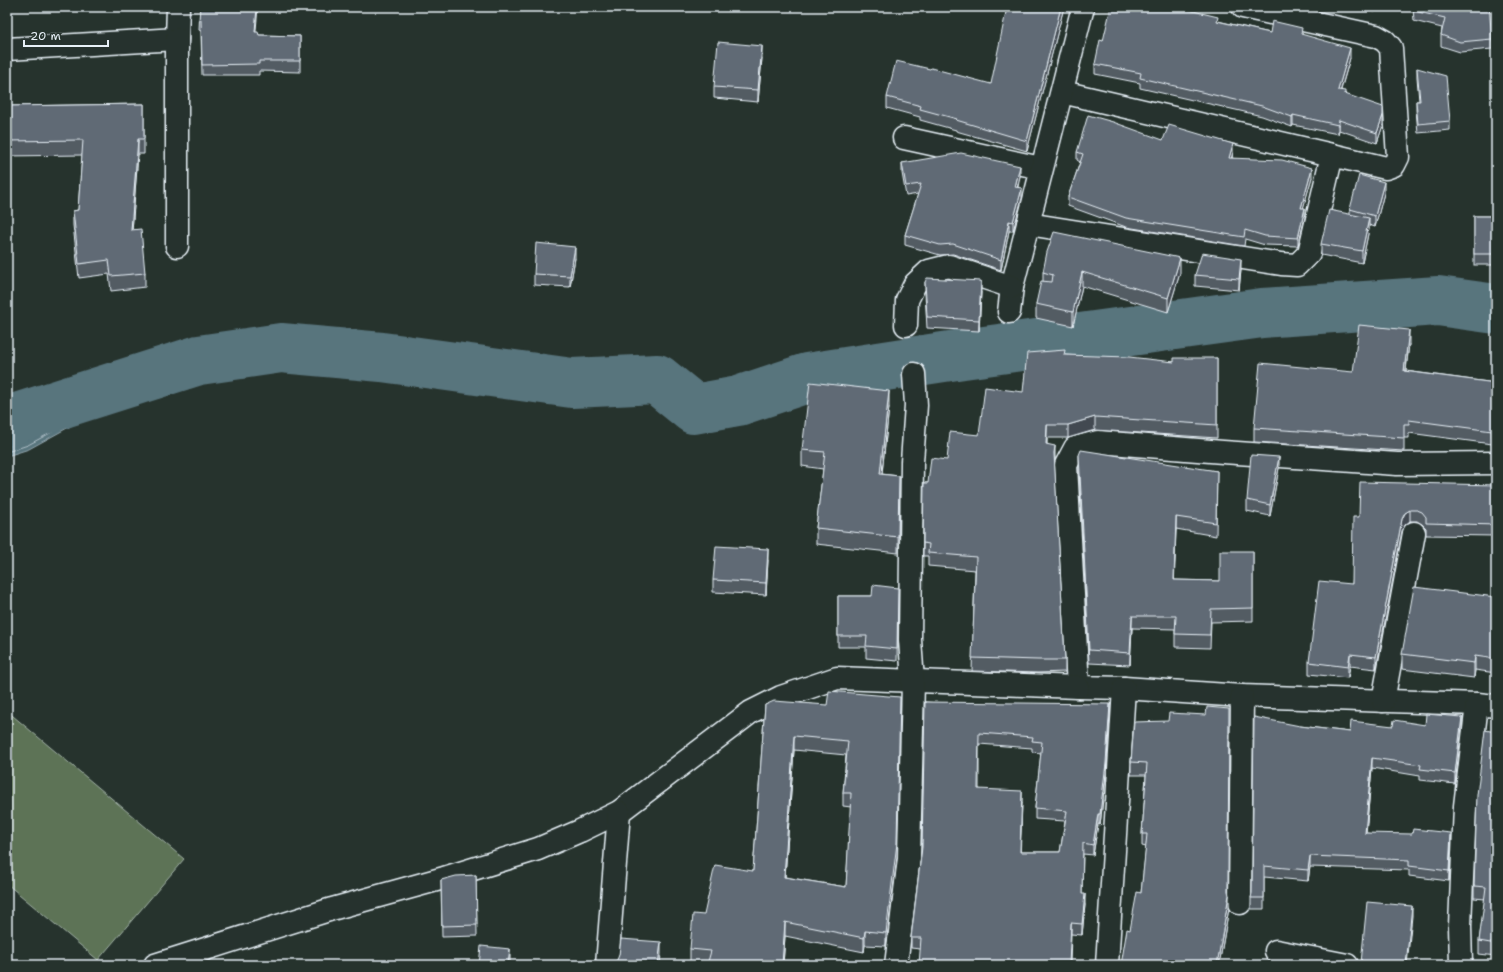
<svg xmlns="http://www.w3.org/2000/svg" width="1503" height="972" font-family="'Shantell Sans',sans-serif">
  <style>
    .green { fill: #5d7356; stroke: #a2b2a7 }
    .water { fill: #58747d; stroke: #92a6ae }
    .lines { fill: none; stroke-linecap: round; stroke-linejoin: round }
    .shore { stroke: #aebfc7; stroke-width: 1 }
    .river { stroke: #58747d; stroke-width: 50 }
    .minor-casing { stroke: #e8f1f8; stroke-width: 25 }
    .minor { stroke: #26332d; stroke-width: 22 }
    .wall { fill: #535b64; stroke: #e8f1f8; fill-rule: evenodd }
    .shaded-wall { fill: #434a51; stroke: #e8f1f8 }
    .building { fill: #606a74; stroke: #e8f1f8; fill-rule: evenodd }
  </style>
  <rect width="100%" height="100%" fill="#26332d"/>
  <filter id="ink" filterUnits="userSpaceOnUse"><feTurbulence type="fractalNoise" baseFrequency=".025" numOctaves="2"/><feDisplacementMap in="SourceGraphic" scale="8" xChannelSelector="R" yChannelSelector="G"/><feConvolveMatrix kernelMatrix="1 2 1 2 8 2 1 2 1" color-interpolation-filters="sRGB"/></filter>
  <g filter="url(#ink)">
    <polygon class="green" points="7,711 184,859 98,960 7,884"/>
    <polygon class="water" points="184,352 199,360 187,383 153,390 111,404 29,449 7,456 7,396"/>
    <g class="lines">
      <g class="shore">
        <polyline points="7,400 183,356 193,362 184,380 152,386 110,401 28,445 7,452"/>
        <path d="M 7,405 L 182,361 L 186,364 L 180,375 C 155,381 129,386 106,397 C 73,413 43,436 7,446"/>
        <polyline points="7,411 102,388 105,389 104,391 24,435 7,440"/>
      </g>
      <polyline class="river" points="7,421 199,360 281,348 382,357 572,383 657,379 694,409 738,401 807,378 963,354 1262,313 1438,301 1496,309"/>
      <defs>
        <g id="minor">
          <polyline points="1243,7 1376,36 1385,41 1391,48 1398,157 1394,165 1386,168 1332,155"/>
          <polyline points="7,49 177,39 178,7"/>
          <polyline points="904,138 1041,168"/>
          <polyline points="1028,224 1281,264 1297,265 1309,253 1332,155 1062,92"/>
          <polyline points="177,246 177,39"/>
          <polyline points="1009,312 1012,287 1083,7"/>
          <polyline points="906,325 907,300 915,284 929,271 949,266 1012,287"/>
          <polyline points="1496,463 1397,464 1223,452 1098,442 1075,448 1066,465 1078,687 1124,688 1242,696 1477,704 1496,706"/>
          <polyline points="1383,701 1414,533"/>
          <polyline points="1240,903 1242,696"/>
          <polyline points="1276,951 1347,965"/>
          <polyline points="155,965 332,909 444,878 538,849 580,831 619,812 751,712 781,697 837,678 1078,687"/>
          <polyline points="607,965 619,812"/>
          <polyline points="896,965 909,858 913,681 910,640 912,462 916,405 914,374"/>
          <polyline points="1107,965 1124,688"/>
          <polyline points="1461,965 1460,926 1465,806 1477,704"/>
        </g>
      </defs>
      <use href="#minor" class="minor-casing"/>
      <use href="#minor" class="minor"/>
    </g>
    <g class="wall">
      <polygon points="200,7 256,32 259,35 300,36 300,72 259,71 259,75 202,75 201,31 199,30"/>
      <polygon points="1064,7 1027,151 956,131 956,130 920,120 920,117 887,108 887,97 991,84"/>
      <polygon points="1354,7 1377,7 1375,12"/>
      <polygon points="1413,7 1476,7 1475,8 1492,39 1492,49 1460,52 1441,46 1441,35 1442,28 1414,21"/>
      <polygon points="1218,21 1270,33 1302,35 1350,58 1341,90 1383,125 1377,143 1339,130 1338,134 1293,125 1292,127 1262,116 1140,88 1140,83 1095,74 1095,64 1103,41"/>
      <polygon points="762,58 758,102 714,98 714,87"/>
      <polygon points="1417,68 1450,121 1450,130 1418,133 1416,110 1416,101 1419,101 1417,77"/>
      <polygon points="144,104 144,154 138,154 132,230 145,273 145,287 111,291 109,274 79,278 73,225 73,211 78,210 82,155 7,156 7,106"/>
      <polygon points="1163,140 1233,152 1232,158 1312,177 1303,208 1305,217 1298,246 1265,245 1245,239 1244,246 1126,227 1068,206 1068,197 1080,162 1077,160 1077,152"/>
      <polygon points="902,163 1020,176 1018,187 1022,198 1013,231 1009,231 1001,270 953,254 940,255 905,245 905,235 918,194 906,196 902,173"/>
      <polygon points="1384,193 1375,227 1369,225 1369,229 1362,263 1321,255 1321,244 1350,214 1350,209"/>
      <rect x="1474" y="216" width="22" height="49"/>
      <polygon points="575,258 570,287 534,285 534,274"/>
      <polygon points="1241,270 1239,290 1195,286 1195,275"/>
      <polygon points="1043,272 1180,273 1168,312 1082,286 1073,326 1036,318 1036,304 1043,281"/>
      <polygon points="925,282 981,292 979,331 927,328 925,293"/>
      <polygon points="1409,344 1406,371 1496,383 1496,451 1492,451 1492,444 1409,433 1409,438 1404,438 1404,451 1254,442 1254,428 1353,372"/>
      <polygon points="1065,355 1174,362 1217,358 1217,438 1095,430 1068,438 1047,438 1047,444 1055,458 1054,463 1065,660 1065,672 1038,673 972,671 975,570 928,566 928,556 923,556 924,483 928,483 947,460 979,435 1023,392"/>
      <polygon points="889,407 882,474 899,476 898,553 816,544 816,528 823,469 802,466 802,450"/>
      <polygon points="1079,455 1217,471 1216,536 1176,529 1174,580 1220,581 1253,551 1253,621 1211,622 1210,648 1175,647 1175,629 1132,628 1130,665 1089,663 1079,468"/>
      <polygon points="1279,468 1270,516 1247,511 1247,500"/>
      <polygon points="1496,485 1496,536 1426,535 1426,528 1422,524 1417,521 1410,521 1405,525 1402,531 1376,669 1350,666 1348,678 1309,674 1309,662 1352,584 1359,517"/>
      <polygon points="768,560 766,595 713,592 713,580"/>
      <polygon points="898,588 897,661 866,658 866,647 838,647 838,596 872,596"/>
      <polygon points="1496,597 1496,673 1475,670 1474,678 1402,669 1402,654"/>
      <path d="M 925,702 L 1110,714 L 1106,774 L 1100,825 L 1098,824 L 1093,855 L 1083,854 L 1082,894 L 1085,905 L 1082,935 L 1071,934 L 920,949 L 911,948 L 911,938 L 922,847 ZM 979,744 L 1032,748 L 1032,752 L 1041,753 L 1035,808 L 1035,819 L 1065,821 L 1060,852 L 1020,852 L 1022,802 L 979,789 Z"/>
      <path d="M 765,705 L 900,711 L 897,857 L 886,946 L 865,945 L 864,952 L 785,936 L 783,965 L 707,965 L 690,963 L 690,949 L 704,915 L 753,871 ZM 794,750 L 846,755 L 843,793 L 843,806 L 851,807 L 846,887 L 785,877 Z"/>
      <polygon points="1134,722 1228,891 1229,908 1219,965 1121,965 1141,893 1146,847 1142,846 1142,834 1146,775 1131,775 1131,762"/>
      <polygon points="1425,725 1462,728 1455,784 1420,780 1420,776 1372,768 1366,833 1451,844 1449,881 1409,876 1409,870 1310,867 1308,881 1264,877 1264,909 1251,909 1251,898 1300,726 1350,732 1393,726"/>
      <polygon points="1496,732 1496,956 1479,954 1479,941 1485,899 1474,898 1474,886"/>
      <polygon points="476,875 477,936 442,937 441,880"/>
    </g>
    <g class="shaded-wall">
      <polygon points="257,7 258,7 255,42 255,32"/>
      <polygon points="1061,7 1064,7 1027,151 1027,141"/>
      <polygon points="762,46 762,58 758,102 758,90"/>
      <polygon points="1350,48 1350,58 1338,99 1338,90"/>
      <polygon points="1293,115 1293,125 1292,127 1292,117"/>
      <polygon points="1383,115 1383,125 1377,143 1377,133"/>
      <polygon points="1339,120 1339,130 1338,134 1338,125"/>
      <polygon points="138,139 138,154 131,245 131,230"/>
      <polygon points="1233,144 1233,152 1229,167 1229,158"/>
      <polygon points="1020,166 1020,176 1015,197 1015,187"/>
      <polygon points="1312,168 1312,177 1301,216 1301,208"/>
      <polygon points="1384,182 1384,193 1375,227 1375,216"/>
      <polygon points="1022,188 1022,198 1013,231 1013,222"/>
      <polygon points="1305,208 1305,217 1298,246 1298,238"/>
      <polygon points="1369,218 1369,229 1362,263 1362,251"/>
      <polygon points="1009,221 1009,231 1001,270 1001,260"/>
      <polygon points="575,247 575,258 570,287 570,276"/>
      <polygon points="1180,258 1180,273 1168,312 1168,298"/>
      <polygon points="1241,259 1241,270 1239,290 1239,279"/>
      <polygon points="1082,272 1082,286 1073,326 1073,312"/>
      <polygon points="981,281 981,292 979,331 979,320"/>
      <polygon points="1409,330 1409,344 1404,384 1404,371"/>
      <polygon points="889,391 889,407 880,491 880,474"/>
      <polygon points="1095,417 1095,430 1068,438 1068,425"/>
      <polygon points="1047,425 1047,438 1046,457 1046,444"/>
      <polygon points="1055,446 1055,458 1054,466 1054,453"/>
      <polygon points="1279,457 1279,468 1270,516 1270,505"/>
      <polygon points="1410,510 1410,521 1405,525 1402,531 1376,669 1376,657 1402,519 1405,513"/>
      <polygon points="1176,517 1176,529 1174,592 1174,580"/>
      <polygon points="768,549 768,560 766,595 766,583"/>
      <polygon points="1132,616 1132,628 1130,665 1130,653"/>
      <polygon points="1350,654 1350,666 1348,678 1348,667"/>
      <polygon points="1475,656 1475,670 1474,678 1474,663"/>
      <polygon points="900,697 897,857 886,946 886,933"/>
      <polygon points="1110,704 1110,714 1106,774 1100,825 1100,814"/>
      <polygon points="1462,717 1462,728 1455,784 1455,773"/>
      <polygon points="794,736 794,750 784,890 784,877"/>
      <polygon points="1372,758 1372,768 1365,843 1365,833"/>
      <polygon points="1022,791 1022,802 1020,863 1020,852"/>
      <polygon points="1098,814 1098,824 1093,855 1093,845"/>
      <polygon points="1451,833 1451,844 1449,881 1449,871"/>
      <polygon points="1310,856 1310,867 1308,881 1308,870"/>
      <polygon points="1085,894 1085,905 1082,935 1082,924"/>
      <polygon points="1229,895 1229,908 1219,965 1217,965"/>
      <polygon points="1412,906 1412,916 1407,965 1406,965"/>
      <polygon points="785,922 785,936 783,965 782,965"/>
      <polygon points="1071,923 1071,934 1070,965 1069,965"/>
      <polygon points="865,931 865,945 864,952 864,938"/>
      <polygon points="661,942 661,954 660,965 658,965"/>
      <polygon points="510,949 510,965 508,965"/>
    </g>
    <g class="building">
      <polygon points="200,7 257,7 255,32 258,32 259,35 300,36 300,61 259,61 259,64 202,65 201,20 199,20"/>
      <polygon points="1007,7 1061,7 1027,141 956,120 957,119 920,109 921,106 887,97 896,61 930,69 931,68 991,84"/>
      <polygon points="1111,7 1177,7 1218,17 1217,21 1270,33 1272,21 1302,28 1301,34 1350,48 1338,90 1345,91 1345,94 1383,107 1383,115 1377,133 1339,120 1338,125 1293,115 1292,117 1262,106 1140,78 1141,73 1095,64 1100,40 1103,41"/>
      <polygon points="1414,7 1472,7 1472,9 1489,7 1492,39 1460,42 1441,35 1445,18 1414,11"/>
      <polygon points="718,42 762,46 758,90 714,87"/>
      <polygon points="1417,68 1446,76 1450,121 1418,124 1416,101 1420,101"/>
      <polygon points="144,104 144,139 138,139 131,230 141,229 145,273 111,276 109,260 79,264 73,211 78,210 83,140 7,141 7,106"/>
      <polygon points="1088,115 1113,122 1163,140 1169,125 1233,144 1229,158 1282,160 1312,168 1301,208 1305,208 1298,238 1265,236 1245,230 1244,237 1126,218 1068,197 1083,154 1077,152"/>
      <polygon points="961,153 1020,166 1015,187 1022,188 1013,222 1009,221 1001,260 953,244 940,245 905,235 921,184 906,186 902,163"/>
      <polygon points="1359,175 1384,182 1375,216 1350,209"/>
      <polygon points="1329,210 1369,218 1362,251 1321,244"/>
      <rect x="1474" y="216" width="22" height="38"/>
      <polygon points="1054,232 1180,258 1168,298 1082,272 1073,312 1036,304 1041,281 1052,282 1053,275 1043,272 1047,252"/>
      <polygon points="536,243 575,247 570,276 534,274"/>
      <polygon points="1202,253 1241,259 1239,279 1195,275"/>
      <polygon points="927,278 981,281 979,320 927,317 925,282"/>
      <polygon points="1359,325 1409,330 1404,371 1496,383 1496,438 1492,437 1492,431 1409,420 1409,424 1404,424 1404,438 1254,428 1260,363 1353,372"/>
      <polygon points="1065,350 1064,355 1129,357 1174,362 1174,358 1217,358 1217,425 1095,417 1068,425 1047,425 1046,444 1055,446 1054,453 1065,660 1038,660 972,658 976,557 928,553 929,544 923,543 924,483 928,483 931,458 947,460 950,432 979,435 985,387 1023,392 1027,353"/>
      <polygon points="810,382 889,391 880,474 899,476 898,537 816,528 825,452 802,450"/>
      <polygon points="1081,450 1217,471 1216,523 1176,517 1174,580 1220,581 1220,551 1253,551 1253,608 1211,609 1210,635 1175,634 1176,616 1132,616 1130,653 1089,650 1079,455"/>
      <polygon points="1251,455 1279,457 1270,505 1247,500"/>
      <polygon points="1360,482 1496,485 1496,525 1426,523 1426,517 1422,512 1417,510 1410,510 1405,513 1402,519 1376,657 1350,654 1348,667 1309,662 1319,581 1352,584 1353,517 1359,517"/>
      <polygon points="716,546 768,549 766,583 713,580"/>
      <polygon points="873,585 898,588 897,649 866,646 867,636 838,636 838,596 872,596"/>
      <polygon points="1414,587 1496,597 1496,659 1475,656 1474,663 1402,654"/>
      <path d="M 829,691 L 900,697 L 897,843 L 886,933 L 865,931 L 864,938 L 785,922 L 782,965 L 707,965 L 711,951 L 690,949 L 693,914 L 704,915 L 715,865 L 753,871 L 765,705 L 774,701 L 827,705 ZM 794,736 L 848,741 L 843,793 L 851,793 L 846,887 L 784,877 Z"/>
      <path d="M 925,702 L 1110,704 L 1106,763 L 1100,814 L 1098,814 L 1093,845 L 1083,843 L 1082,894 L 1085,894 L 1082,924 L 1071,923 L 1069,965 L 919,965 L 921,938 L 911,938 L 922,847 ZM 979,733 L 1033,737 L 1032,741 L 1042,742 L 1035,808 L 1067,811 L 1060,852 L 1020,852 L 1022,791 L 978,789 Z"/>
      <polygon points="1207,707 1229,709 1228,891 1229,895 1217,965 1121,965 1127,929 1130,930 1137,892 1141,893 1147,834 1142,834 1147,763 1131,762 1134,722 1168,721 1169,713 1206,715"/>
      <polygon points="1426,714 1462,717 1455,773 1420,769 1421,765 1372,758 1365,833 1412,834 1413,829 1451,833 1449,871 1409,866 1409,860 1310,856 1308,870 1264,866 1264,898 1251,898 1252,893 1254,717 1300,726 1350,732 1351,721 1393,726 1394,720 1425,725"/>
      <polygon points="1485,730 1496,732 1496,944 1479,941 1486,887 1474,886 1477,795"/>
      <polygon points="476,875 477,925 442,926 441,880 456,876"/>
      <polygon points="1367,902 1412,906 1406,965 1353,965 1356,963 1361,963"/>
      <polygon points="621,939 661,942 658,965 611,965 617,960 619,955"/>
      <polygon points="481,946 510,949 508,965 479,965"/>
      <polygon points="1316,961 1337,965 1316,965"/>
    </g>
  </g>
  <rect width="1503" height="972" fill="none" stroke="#26332d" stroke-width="24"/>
  <rect x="12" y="12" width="1479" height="948" fill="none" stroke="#e8f1f8" stroke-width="1.5" filter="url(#ink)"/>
  <path d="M24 40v6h84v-6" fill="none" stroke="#e8f1f8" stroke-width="2"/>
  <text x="30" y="40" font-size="12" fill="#e8f1f8" stroke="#26332d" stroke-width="3" paint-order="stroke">20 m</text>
</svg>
